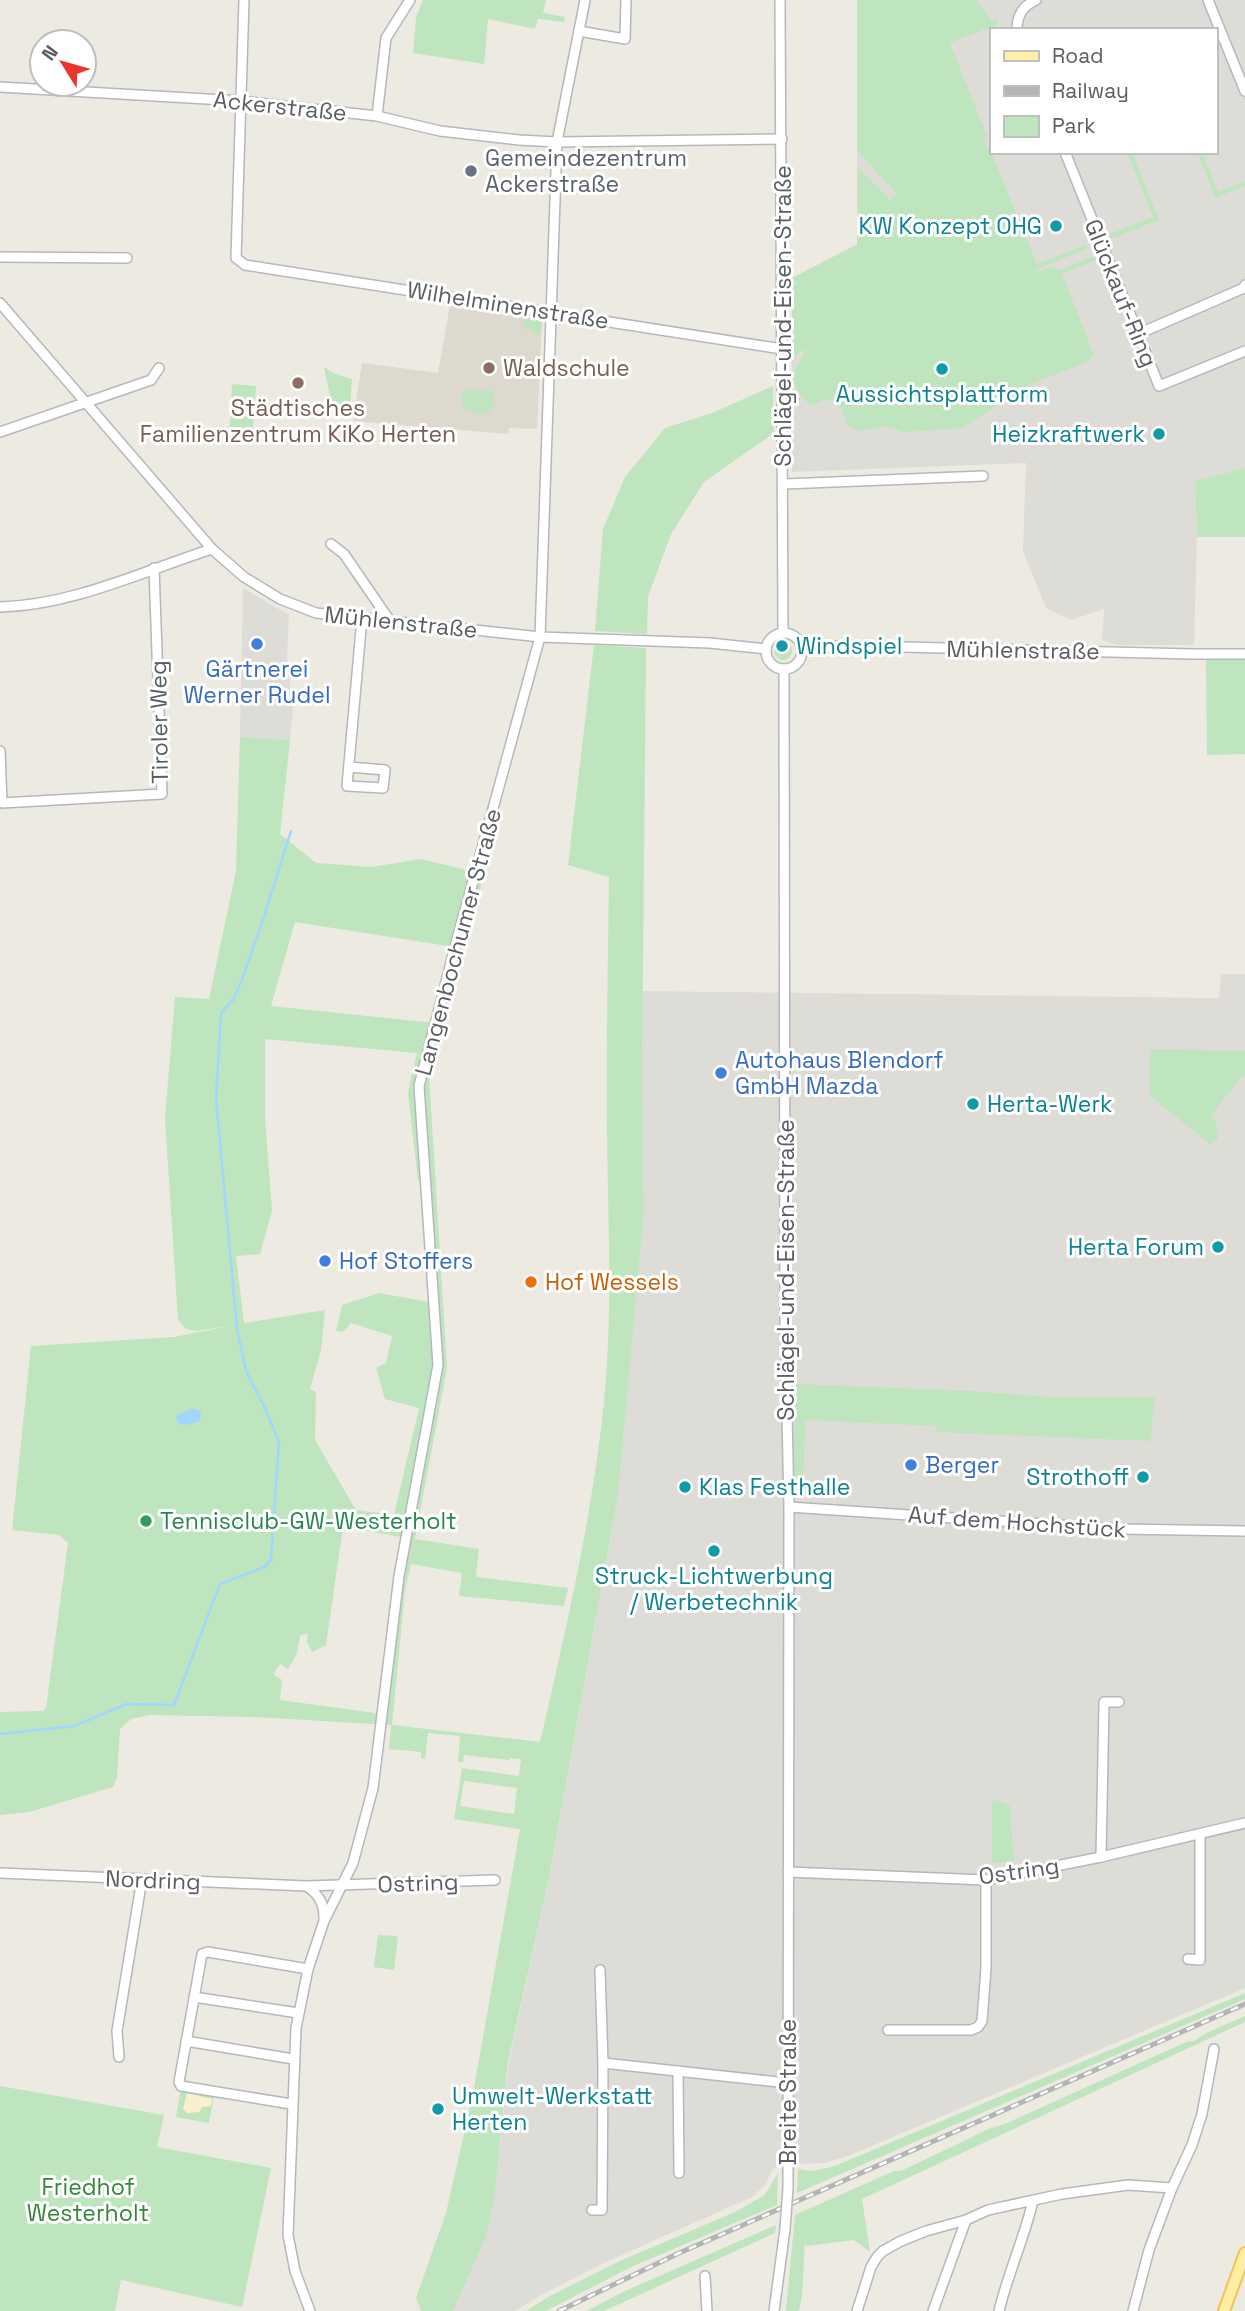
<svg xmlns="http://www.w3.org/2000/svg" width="1245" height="2311" font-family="'Space Grotesk',sans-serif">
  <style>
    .industrial { fill: #dedcd6; fill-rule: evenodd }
    .education { fill: #ddd9cf }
    .green { fill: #bee5bd; fill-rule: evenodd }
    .sand { fill: #faefcf }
    .water { fill: #a0d6ff }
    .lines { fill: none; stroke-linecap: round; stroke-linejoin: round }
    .stream { stroke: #a0d6ff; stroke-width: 2.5 }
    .minor-casing { stroke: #b4b8bc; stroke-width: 12 }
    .major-casing { stroke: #f1c457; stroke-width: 14 }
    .minor { stroke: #fff; stroke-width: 9 }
    .major { stroke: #ffefa5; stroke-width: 10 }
    .rail-casing { stroke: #b3b4b4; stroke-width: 5 }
    .rail { stroke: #fff; stroke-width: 2.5; stroke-dasharray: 8; stroke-linecap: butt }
    .minor-bridge-casing { stroke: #b4b8bc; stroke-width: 12; stroke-linecap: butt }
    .minor-bridge { stroke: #fff; stroke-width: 9 }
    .worship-dot { fill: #6b7280; stroke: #fff; stroke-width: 2.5 }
    .culture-dot { fill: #0f9aa8; stroke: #fff; stroke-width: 2.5 }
    .education-dot { fill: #8d6e63; stroke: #fff; stroke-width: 2.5 }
    .shop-dot { fill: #3f7fe0; stroke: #fff; stroke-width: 2.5 }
    .food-dot { fill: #e8710a; stroke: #fff; stroke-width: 2.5 }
    .leisure-dot { fill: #2e9e5b; stroke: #fff; stroke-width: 2.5 }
    .labels { text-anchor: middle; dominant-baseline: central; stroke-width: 6; stroke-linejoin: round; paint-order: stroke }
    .street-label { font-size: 23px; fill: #5a5e62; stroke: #fff }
    .worship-label { font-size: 23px; fill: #5b616d; stroke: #fff; text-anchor: start }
    .culture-label { font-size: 23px; fill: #0d838f; stroke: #fff; text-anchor: end }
    .education-label { font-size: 23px; fill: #785e54; stroke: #fff; text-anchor: start }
    .shop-label { font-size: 23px; fill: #366cbe; stroke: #fff; text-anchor: start }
    .food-label { font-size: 23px; fill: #c56008; stroke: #fff; text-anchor: start }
    .leisure-label { font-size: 23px; fill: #27864d; stroke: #fff; text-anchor: start }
    .park-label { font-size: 23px; fill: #358638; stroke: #fff }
  </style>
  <rect width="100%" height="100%" fill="#edeae1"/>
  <g class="industrial">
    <path d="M 857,0 L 1245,0 L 1245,468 L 1195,481 L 1197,537 L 1194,645 L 1117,645 L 1102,640 L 1104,609 L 1071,620 L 1046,608 L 1023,551 L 1026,463 L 792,472 L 792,278 L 857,244 ZM 991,30 L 1215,30 L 1215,152 L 991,152 Z"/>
    <polygon points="243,588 289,615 287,658 293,711 290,740 240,737"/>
    <polygon points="1221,974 1245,974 1245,1988 848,2156 825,2163 777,2165 771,2172 765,2185 752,2197 606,2262 543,2294 515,2311 452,2311 495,2192 509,2061 549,1880 618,1497 644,1211 642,1077 643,991 1219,998"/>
  </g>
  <polygon class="education" points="450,305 542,320 537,429 509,428 508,434 353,421 362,363 438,373"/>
  <g class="green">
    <polygon points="423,0 546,0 543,13 565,17 564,22 538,19 535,29 488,19 484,64 413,53 416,17"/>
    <path d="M 857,0 L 976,0 L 992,21 L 997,20 L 998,24 L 950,43 L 986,134 L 991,133 L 983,138 L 986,148 L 991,146 L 991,152 L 1037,264 L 1086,245 L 1087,249 L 1035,270 L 1035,272 L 1054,266 L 1057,271 L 1097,255 L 1099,259 L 1062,274 L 1094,355 L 1090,356 L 1092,360 L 1028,385 L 962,428 L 903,432 L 884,426 L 856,431 L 847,424 C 841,407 846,405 826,399 L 810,406 C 805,399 795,389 793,381 C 791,370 804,359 805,348 L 792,358 L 792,278 L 857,245 L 858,167 L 890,200 L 897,194 L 857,151 Z"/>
    <polygon points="1127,152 1132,152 1159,220 1111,239 1109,234 1153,217"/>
    <polygon points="1197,152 1202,152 1218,192 1245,182 1245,186 1215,198"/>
    <polygon points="520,316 542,320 541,331 538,336 535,336 533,330 526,329"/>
    <polygon points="324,367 333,373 352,379 350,404 346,410 339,411 331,400"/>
    <polygon points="232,384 256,386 252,442 229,440"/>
    <polygon points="773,386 774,433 704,482 671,534 648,597 647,634 595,631 603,529 625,477 665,428 712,413"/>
    <polygon points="473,389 494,392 492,408 489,412 478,415 463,407 461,395 466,390"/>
    <polygon points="1245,468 1245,537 1197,537 1195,481"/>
    <circle cx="783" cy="651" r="9"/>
    <path d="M 594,645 L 646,648 L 642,1077 L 644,1211 L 618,1496 L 549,1878 L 508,2062 L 495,2192 L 486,2236 L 453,2311 L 421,2311 L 416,2298 L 446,2213 L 472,2099 L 520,1829 L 454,1819 L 462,1768 L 519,1776 L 521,1759 L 510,1758 L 509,1760 L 464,1755 L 463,1762 L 458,1762 L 460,1736 L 428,1733 L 425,1759 L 421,1758 L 421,1752 L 389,1749 L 391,1725 L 253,1717 L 149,1715 L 131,1719 L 120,1729 L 117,1777 L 113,1787 L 29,1812 L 0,1815 L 0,1712 L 42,1711 L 46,1708 L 68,1543 L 59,1535 L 12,1530 L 31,1346 L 174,1337 L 229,1326 L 196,1331 L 186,1329 L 178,1320 L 165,1118 L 175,997 L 209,999 L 236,871 L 240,737 L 290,740 L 280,834 L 316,863 L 371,867 L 421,859 L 475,872 L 481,851 L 490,853 L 429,1075 L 447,1368 L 415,1539 L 479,1549 L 476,1577 L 568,1588 L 564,1606 L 459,1596 L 462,1573 L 411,1564 L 405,1590 L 392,1725 L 540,1742 C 566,1630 592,1517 604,1403 C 613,1313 608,1222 607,1132 C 606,1047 608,962 609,877 L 568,865 ZM 295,922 L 454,947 L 435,1023 L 271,1006 ZM 265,1039 L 417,1053 L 408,1092 L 418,1181 L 427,1181 L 434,1303 L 379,1293 L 342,1305 L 336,1331 L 343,1332 L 351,1323 L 392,1336 L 386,1363 L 376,1368 L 385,1399 L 419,1408 L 394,1515 L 356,1510 L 315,1440 L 316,1392 L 310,1389 L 321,1350 L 325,1310 L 244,1323 L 236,1256 L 260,1254 L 272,1211 L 265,1119 ZM 343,1527 L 407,1538 L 382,1714 L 280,1700 L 282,1680 L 273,1674 L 280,1664 L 288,1669 L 297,1653 L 300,1636 L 308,1633 L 307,1642 L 312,1652 L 326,1645 ZM 464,1781 L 517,1788 L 514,1814 L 460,1806 Z"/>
    <polygon points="1206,658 1245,658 1245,754 1207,755"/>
    <polygon points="1150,1049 1245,1051 1245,1073 1211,1115 1216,1122 1218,1138 1210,1144 1150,1096"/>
    <polygon points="795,1384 971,1391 1048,1397 1155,1397 1150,1441 937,1432 936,1426 805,1420 803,1490 797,1488 794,1482"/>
    <polygon points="992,1800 1003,1802 1010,1806 1013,1854 1015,1860 992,1863"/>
    <polygon points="378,1935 398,1936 394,1970 374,1967"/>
    <polygon points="1245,1993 1245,1999 797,2193 798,2169 813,2171 835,2166"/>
    <polygon points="1245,2016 1245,2022 862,2199 870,2252 854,2240 806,2246 805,2242 802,2296 799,2311 786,2311 795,2215 894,2171 901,2171 991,2128 1005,2124 1186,2042 1194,2041 1206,2033"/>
    <polygon points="0,2086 164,2115 157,2147 271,2168 242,2307 121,2280 115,2311 0,2311"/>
    <polygon points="181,2089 214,2095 209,2123 176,2117"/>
    <polygon points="778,2173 777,2205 631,2267 546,2311 526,2311 550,2296 620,2261 735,2212 765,2195"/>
    <polygon points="776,2225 775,2233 604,2311 586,2311 625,2291"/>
  </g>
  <polygon class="sand" points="187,2093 212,2099 211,2106 202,2107 199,2112 187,2113 183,2109"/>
  <polygon class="water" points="190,1409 196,1409 201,1412 200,1421 186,1425 177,1423 176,1416"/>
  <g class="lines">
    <polyline class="stream" points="0,1734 74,1726 127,1704 174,1705 220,1584 264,1567 271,1560 279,1442 265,1408 246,1371 237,1329 216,1099 221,1013 233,1000 241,982 262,923 291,831"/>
    <defs>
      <g id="minor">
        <polyline points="244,0 236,258 245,265 782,349"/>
        <polyline points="780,0 783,633"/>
        <polyline points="1208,0 1245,91"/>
        <path d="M 1017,30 C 1017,16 1022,6 1036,0"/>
        <polyline points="579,31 625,39 626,0"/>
        <polyline points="0,87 241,101 377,116 440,131 519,140 557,142 782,139"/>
        <polyline points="377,116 386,38 410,0"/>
        <polyline points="1065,152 1159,386 1245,351"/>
        <polyline points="0,257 127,258"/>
        <polyline points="0,303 212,549 244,577 280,599 316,613 540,637 710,643 766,649"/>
        <polyline points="1138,334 1244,288 1245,285"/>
        <polyline points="0,432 151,380 159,368"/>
        <polyline points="784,484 983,476"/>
        <polyline points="331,544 344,554 390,621"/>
        <path d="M 0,607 C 74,605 143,571 212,549"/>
        <circle cx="784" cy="651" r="18"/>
        <polyline points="801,647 861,646 1193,654 1245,654"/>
        <polyline points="784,669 785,1321 789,1507 788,2188"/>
        <polyline points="0,751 2,803 162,794 154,568"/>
        <path d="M 349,767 L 385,770 L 383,788 L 347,786 C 352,730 357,674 362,618"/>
        <polyline points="789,1507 1119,1529 1245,1531"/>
        <polyline points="1101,1857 1104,1702 1119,1702"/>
        <polyline points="788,1872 986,1880 1101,1857 1245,1823"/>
        <polyline points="0,1873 306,1886 495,1880"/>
        <path d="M 308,1887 C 320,1896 324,1904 324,1919"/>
        <polyline points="1188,1959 1200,1960 1200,1834"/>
        <polyline points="194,1997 298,2013"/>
        <polyline points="888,2030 971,2030 978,2027 982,2021 986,1968 986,1880"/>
        <polyline points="186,2041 293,2059"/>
        <polyline points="119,2057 117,2031 142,1879"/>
        <polyline points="603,2063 788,2083"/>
        <polyline points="678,2071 679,2173"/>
        <polyline points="291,2104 181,2086 179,2082 202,1954 208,1952 308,1969"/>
        <polyline points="592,2210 602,2210 603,2063 600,1970"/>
        <polyline points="705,2276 707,2311"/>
        <polyline points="310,2311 295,2271 288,2235 296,2028 308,1969 324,1921 353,1863 373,1788 399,1576 438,1365 419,1086 455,947 540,637 557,142 585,0"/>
        <polyline points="774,2311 785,2229"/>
        <polyline points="857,2311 871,2267 877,2257 883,2251 901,2241 926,2231 966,2220 988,2210 1062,2194 1128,2185 1172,2188"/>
        <polyline points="933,2311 966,2220"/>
        <path d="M 999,2311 C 1008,2273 1024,2239 1033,2201"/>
        <polyline points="1133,2311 1149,2250 1172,2188 1192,2145 1202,2114 1214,2049"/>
      </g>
      <polyline id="major" points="1224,2311 1245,2253"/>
    </defs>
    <use href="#minor" class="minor-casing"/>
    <use href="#major" class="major-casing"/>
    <use href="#minor" class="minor"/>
    <use href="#major" class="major"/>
    <defs>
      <polyline id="rail" points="559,2311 677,2254 1245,2004"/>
    </defs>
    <use href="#rail" class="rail-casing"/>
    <use href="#rail" class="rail"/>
    <defs>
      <polyline id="minor-bridge" points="785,2229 788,2188"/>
    </defs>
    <use href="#minor-bridge" class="minor-bridge-casing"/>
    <use href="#minor-bridge" class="minor-bridge"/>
  </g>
  <circle class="worship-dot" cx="471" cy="171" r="7"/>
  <g class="culture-dot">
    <circle cx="1056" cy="226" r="7"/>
    <circle cx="942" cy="369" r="7"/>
    <circle cx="1159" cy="434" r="7"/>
    <circle cx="782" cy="646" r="7"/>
    <circle cx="973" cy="1104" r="7"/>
    <circle cx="1218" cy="1247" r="7"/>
    <circle cx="1143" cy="1477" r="7"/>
    <circle cx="685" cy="1487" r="7"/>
    <circle cx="714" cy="1551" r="7"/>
    <circle cx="438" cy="2109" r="7"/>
  </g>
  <g class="education-dot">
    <circle cx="489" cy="368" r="7"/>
    <circle cx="298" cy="383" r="7"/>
  </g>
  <g class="shop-dot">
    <circle cx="257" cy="644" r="7"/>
    <circle cx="721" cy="1073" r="7"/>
    <circle cx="325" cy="1261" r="7"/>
    <circle cx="911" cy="1465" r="7"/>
  </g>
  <circle class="food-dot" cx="531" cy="1282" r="7"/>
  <circle class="leisure-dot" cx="146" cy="1521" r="7"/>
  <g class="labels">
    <g class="street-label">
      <text transform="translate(280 106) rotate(6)">Ackerstraße</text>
      <text transform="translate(1121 293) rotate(68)">Glückauf-Ring</text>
      <text transform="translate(508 305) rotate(9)">Wilhelminenstraße</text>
      <text transform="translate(783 316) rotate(-90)">Schlägel-und-Eisen-Straße</text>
      <text transform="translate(401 622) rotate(6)">Mühlenstraße</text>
      <text transform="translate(1023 650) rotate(1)">Mühlenstraße</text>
      <text transform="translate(159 722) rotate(-91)">Tiroler Weg</text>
      <text transform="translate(458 942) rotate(-75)">Langenbochumer Straße</text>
      <text transform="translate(786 1270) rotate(-90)">Schlägel-und-Eisen-Straße</text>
      <text transform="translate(1017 1522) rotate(4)">Auf dem Hochstück</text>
      <text transform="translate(1019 1871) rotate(-8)">Ostring</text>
      <text transform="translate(153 1880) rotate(2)">Nordring</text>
      <text transform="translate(418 1883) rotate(-2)">Ostring</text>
      <text transform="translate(788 2092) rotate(-90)">Breite Straße</text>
    </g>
    <g class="worship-label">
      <text x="485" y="158">Gemeindezentrum<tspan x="485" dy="26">Ackerstraße</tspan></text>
    </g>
    <g class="culture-label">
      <text x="1042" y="226">KW Konzept OHG</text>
      <text x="942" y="394" text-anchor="middle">Aussichtsplattform</text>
      <text x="1145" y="434">Heizkraftwerk</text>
      <text x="796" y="646" text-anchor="start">Windspiel</text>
      <text x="987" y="1104" text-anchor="start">Herta-Werk</text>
      <text x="1204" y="1247">Herta Forum</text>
      <text x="1129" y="1477">Strothoff</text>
      <text x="699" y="1487" text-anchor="start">Klas Festhalle</text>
      <text x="714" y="1576" text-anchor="middle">Struck-Lichtwerbung<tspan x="714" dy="26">/ Werbetechnik</tspan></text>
      <text x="452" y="2096" text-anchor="start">Umwelt-Werkstatt<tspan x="452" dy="26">Herten</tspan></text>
    </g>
    <g class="education-label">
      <text x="503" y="368">Waldschule</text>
      <text x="298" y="408" text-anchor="middle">Städtisches<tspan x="298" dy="26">Familienzentrum KiKo Herten</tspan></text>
    </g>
    <g class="shop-label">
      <text x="257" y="669" text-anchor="middle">Gärtnerei<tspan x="257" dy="26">Werner Rudel</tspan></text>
      <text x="735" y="1060">Autohaus Blendorf<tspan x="735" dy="26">GmbH Mazda</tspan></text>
      <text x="339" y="1261">Hof Stoffers</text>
      <text x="925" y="1465">Berger</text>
    </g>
    <g class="food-label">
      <text x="545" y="1282">Hof Wessels</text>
    </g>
    <g class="leisure-label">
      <text x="160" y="1521">Tennisclub-GW-Westerholt</text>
    </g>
    <g class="park-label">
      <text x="88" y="2187">Friedhof<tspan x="88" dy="26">Westerholt</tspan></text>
    </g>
  </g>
  <rect x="990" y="28" width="228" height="126" fill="#ffffff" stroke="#bdbfc0" stroke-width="2"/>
  <rect x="1004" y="51" width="35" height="10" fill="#ffefa5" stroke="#bdbfc0" stroke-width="2"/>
  <text x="1052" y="63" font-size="21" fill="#5a5e62">Road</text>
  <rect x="1004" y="86" width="35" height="10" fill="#b3b4b4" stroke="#bdbfc0" stroke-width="2"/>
  <text x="1052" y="98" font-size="21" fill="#5a5e62">Railway</text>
  <rect x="1004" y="116" width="35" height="21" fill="#bee5bd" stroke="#bdbfc0" stroke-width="2"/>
  <text x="1052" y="133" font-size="21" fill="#5a5e62">Park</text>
  <g transform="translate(63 63) rotate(307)"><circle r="33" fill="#ffffff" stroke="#bdbfc0" stroke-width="2"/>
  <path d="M0-5L12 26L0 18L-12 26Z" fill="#e8382c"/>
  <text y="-10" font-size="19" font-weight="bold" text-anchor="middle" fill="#5a5e62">N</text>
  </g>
</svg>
